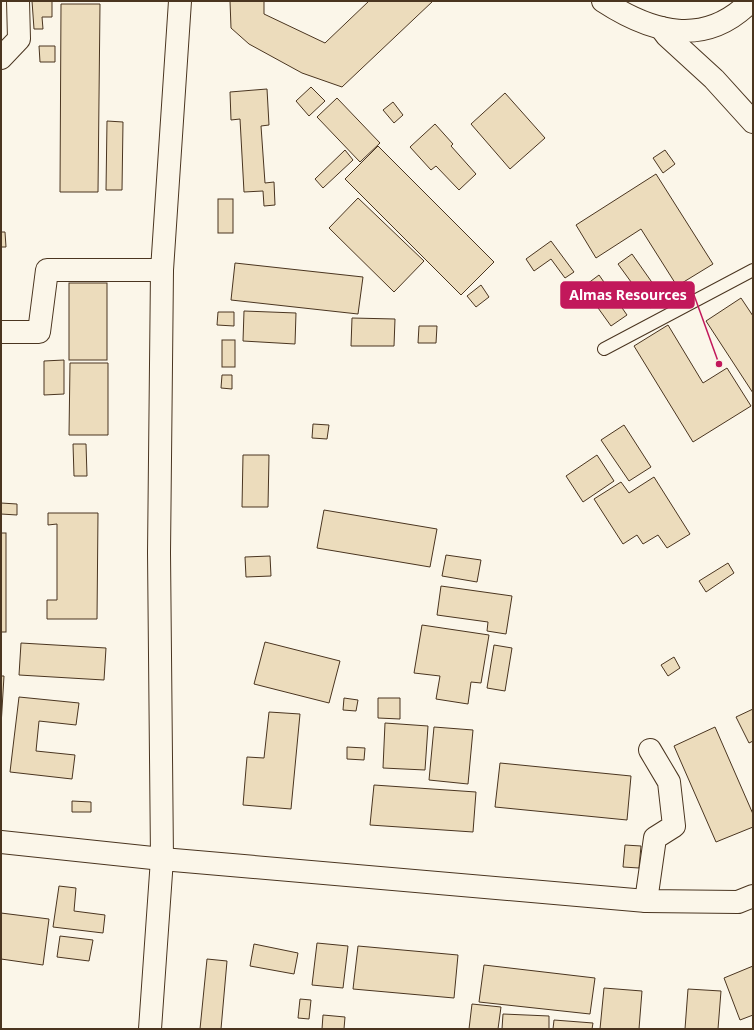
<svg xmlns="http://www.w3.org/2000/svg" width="754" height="1030" font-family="'Noto Sans',sans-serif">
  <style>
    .building { fill: #ecdcbc; stroke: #4a3520 }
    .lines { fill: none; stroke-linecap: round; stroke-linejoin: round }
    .lane-casing { stroke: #4a3520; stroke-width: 14 }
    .street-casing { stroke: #4a3520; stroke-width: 24 }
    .highway-casing { stroke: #4a3520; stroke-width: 24 }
    .lane { stroke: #fbf6e9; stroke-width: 12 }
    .street { stroke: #fbf6e9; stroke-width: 22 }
    .highway { stroke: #fbf6e9; stroke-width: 22 }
    .leader { fill: none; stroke: #c2185b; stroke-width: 1.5 }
    .callout-dot { fill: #c2185b; stroke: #fbf6e9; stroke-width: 1.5 }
    .callout { fill: #c2185b; stroke: #c2185b; stroke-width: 1.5 }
    .callout-label { font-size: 14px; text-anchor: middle; font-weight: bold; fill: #fff }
  </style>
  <rect width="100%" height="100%" fill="#fbf6e9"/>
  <g class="building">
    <polygon points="32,1 52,1 52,17 42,17 43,29 34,29"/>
    <polygon points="230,1 264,1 264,14 325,43 369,1 433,1 342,87 302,73 249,44 231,28"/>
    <polygon points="61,4 100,4 98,192 60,192"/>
    <polygon points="39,46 55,46 55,62 40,62"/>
    <polygon points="311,87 325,101 309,116 296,101"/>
    <polygon points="267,89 269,125 261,126 265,183 274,182 275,205 264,206 263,191 244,192 240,119 231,120 230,92"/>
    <polygon points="505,93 545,138 510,169 471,124"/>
    <polygon points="337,98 380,143 360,162 317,117"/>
    <polygon points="393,102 403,115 394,123 383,110"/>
    <polygon points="107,121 123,122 122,190 106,190"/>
    <polygon points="435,124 453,144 451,146 476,174 459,190 436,166 431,170 410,147"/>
    <polygon points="378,146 494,262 461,295 345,179"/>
    <polygon points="345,150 353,160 323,188 315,179"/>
    <polygon points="665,150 675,164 663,173 653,158"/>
    <polygon points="656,174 713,264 677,286 641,229 596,258 576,225"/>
    <polygon points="358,198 424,261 394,292 329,228"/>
    <rect x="218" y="199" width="15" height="34"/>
    <polygon points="1,232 5,232 6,247 1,247"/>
    <polygon points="551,241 574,272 565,278 551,259 534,271 526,259"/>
    <polygon points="632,254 663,298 650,308 618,264"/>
    <polygon points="235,263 363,277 358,314 231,300"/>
    <polygon points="599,275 627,315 611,326 583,287"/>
    <rect x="69" y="283" width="38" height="77"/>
    <polygon points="481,285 489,297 476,307 467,296"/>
    <polygon points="741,298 753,316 753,393 706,321"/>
    <polygon points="244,311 296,313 295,344 243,341"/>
    <polygon points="218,312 234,312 234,326 217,325"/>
    <polygon points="352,318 395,319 394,346 351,346"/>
    <polygon points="668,325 703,383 727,368 751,406 693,442 634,346"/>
    <polygon points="419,326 437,326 436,343 418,343"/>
    <rect x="222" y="340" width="13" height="27"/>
    <polygon points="64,360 64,394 44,395 44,361"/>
    <polygon points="70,363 108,363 108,435 69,435"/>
    <polygon points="222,375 232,375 232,389 221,388"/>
    <polygon points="313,424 329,425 327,439 312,438"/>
    <polygon points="624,425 651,467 629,481 601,440"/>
    <polygon points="73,444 86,444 87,476 74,476"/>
    <polygon points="243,455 269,455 268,507 242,507"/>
    <polygon points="597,455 614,481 583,502 566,476"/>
    <polygon points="654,477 690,534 667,548 658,535 643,544 637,535 623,544 594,499 621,482 629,493"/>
    <polygon points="1,503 17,504 17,515 1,514"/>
    <polygon points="324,510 437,529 430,567 317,548"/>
    <polygon points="48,513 98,513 97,619 47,619 47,600 57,600 57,524 48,525"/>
    <rect x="1" y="533" width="5" height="99"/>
    <polygon points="446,555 481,560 477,582 442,576"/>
    <polygon points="270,556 271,576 246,577 245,557"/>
    <polygon points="728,563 734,573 706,592 699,581"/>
    <polygon points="441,586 512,596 506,634 487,631 488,622 437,615"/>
    <polygon points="422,625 489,635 481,683 471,682 468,704 436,699 440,676 414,673"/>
    <polygon points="265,642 340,661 329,703 254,684"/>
    <polygon points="21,643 106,648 104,680 19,675"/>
    <polygon points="494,645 512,648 505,691 487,688"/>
    <polygon points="674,657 680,668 668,676 661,665"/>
    <polygon points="1,676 4,676 1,726"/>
    <polygon points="19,697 79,703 76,725 39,721 36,751 75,755 72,779 10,772"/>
    <polygon points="344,698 358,700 356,711 343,710"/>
    <polygon points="378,698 400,698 400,719 378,718"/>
    <polygon points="753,709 753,741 749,743 736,717"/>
    <polygon points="269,712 300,714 291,809 243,805 247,757 264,758"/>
    <polygon points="385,723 428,726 425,770 383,768"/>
    <polygon points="434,727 473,730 468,784 429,780"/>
    <polygon points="715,727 753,814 753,827 716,842 674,746"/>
    <polygon points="347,747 365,748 364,760 347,759"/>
    <polygon points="500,763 631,776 627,820 495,807"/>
    <polygon points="374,785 476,792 473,832 370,825"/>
    <polygon points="72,801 91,802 91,812 72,812"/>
    <polygon points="625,845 641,846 639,868 623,867"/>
    <polygon points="59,886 76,888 74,911 105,915 103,933 53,927"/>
    <polygon points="1,913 49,919 43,965 1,959"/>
    <polygon points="60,936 93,940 89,961 57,957"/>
    <polygon points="317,943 348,946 343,988 312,985"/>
    <polygon points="254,944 298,953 294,974 250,966"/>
    <polygon points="358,946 458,955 454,998 353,989"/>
    <polygon points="207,959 227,961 221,1029 200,1029"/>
    <polygon points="484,965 595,978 590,1014 479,1002"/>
    <polygon points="753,966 753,1015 740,1020 724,978"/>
    <polygon points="604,988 642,991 639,1029 600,1029"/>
    <polygon points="688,989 721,991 718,1029 685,1029"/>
    <polygon points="300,999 311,1000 309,1019 298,1018"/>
    <polygon points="472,1004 501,1007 498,1029 469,1029"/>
    <polygon points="503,1014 549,1016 549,1029 502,1029"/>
    <polygon points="323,1015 345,1017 344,1029 322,1029"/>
    <polygon points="554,1020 593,1023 592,1029 553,1029"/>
  </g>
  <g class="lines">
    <defs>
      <polyline id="lane" points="604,349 753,270"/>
      <g id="street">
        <polyline points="1,58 19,39 18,1"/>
        <polyline points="1,332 39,332 47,270 162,270"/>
        <polyline points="1,842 162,859 646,901 738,902 753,896"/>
        <polyline points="646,901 655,838 674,826 669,782 650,750"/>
        <polyline points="150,1029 162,859 159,553 162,270 180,1"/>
      </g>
      <g id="highway">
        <path d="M 603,1 C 652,33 705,48 751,1"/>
        <polyline points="661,28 667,36 714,79 753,122"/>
      </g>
    </defs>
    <use href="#lane" class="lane-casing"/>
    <use href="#street" class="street-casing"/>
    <use href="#highway" class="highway-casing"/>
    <use href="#lane" class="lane"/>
    <use href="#street" class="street"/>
    <use href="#highway" class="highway"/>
  </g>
  <path class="leader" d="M719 364L694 295"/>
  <circle class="callout-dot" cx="719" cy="364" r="4"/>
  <rect class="callout" x="561" y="282" width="133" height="26" rx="4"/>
  <g class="callout-label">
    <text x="628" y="300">Almas Resources</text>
  </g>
  <rect width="754" height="1030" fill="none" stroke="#4a3520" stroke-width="4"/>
</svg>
